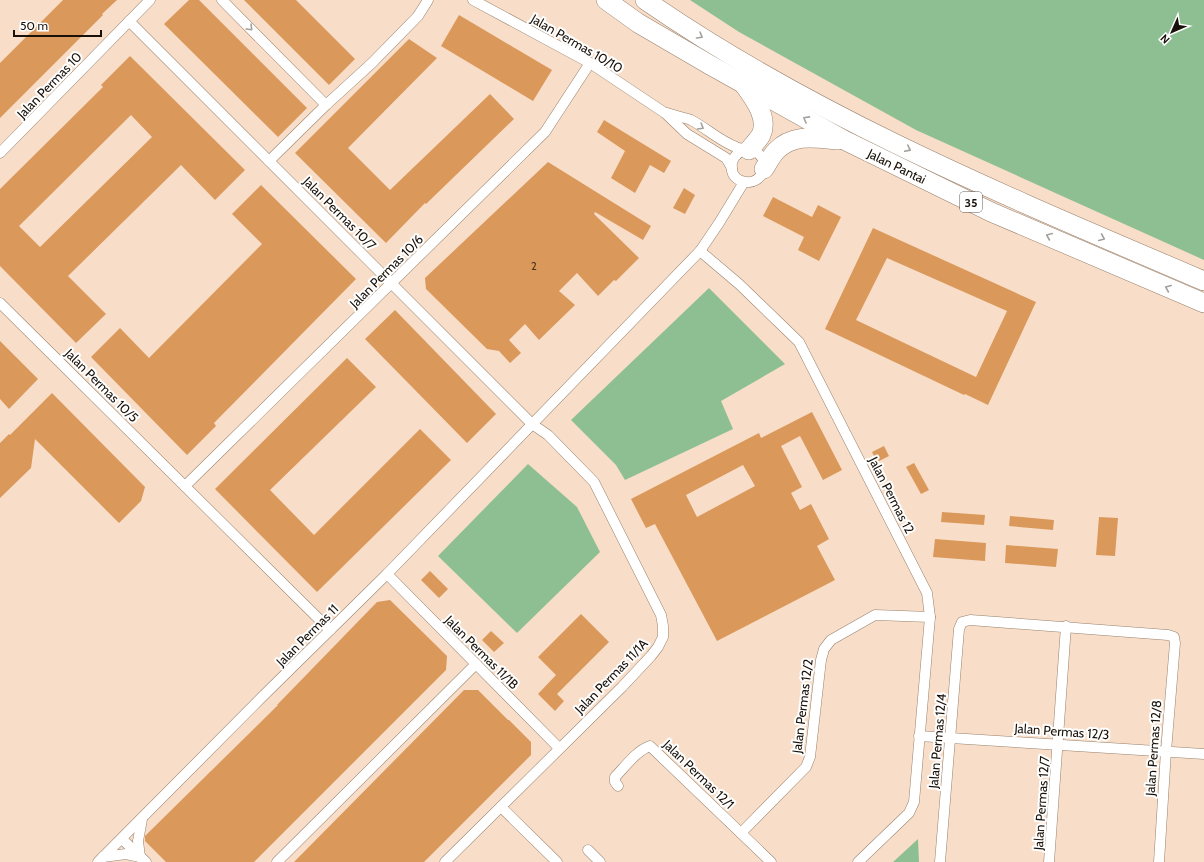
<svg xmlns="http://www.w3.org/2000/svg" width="1204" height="862" font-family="Cabin,sans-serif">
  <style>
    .green { fill: #8ebf93 }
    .building { fill: #db985b; fill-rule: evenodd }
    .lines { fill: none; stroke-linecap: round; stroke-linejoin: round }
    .street-casing { stroke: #98816d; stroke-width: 11 }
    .highway-casing { stroke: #98816d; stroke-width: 20 }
    .street { stroke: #fff; stroke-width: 10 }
    .highway { stroke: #fff; stroke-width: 19 }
    .oneway { stroke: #a3a09d }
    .labels { text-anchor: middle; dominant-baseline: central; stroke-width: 4; stroke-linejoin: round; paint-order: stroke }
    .number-label { font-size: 11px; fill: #4a331e }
    .shield { fill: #fff; stroke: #5e5853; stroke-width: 1 }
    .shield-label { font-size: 12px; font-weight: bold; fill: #191109 }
    .street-label { font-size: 13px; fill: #191109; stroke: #fff }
  </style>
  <rect width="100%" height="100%" fill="#f8dec8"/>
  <g class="green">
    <polygon points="690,0 1204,0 1204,260 916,130 739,32"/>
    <polygon points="709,288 785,364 721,401 733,429 625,480 616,465 571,420"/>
    <polygon points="528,464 577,507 600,552 517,633 438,556"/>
    <polygon points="918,839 919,862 893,862"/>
  </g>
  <g class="building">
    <polygon points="63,0 117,0 102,14 103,15 0,118 0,63"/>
    <polygon points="189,0 199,0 307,108 278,137 164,24"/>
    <polygon points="244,0 296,0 355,59 329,85"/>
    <polygon points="459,15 552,70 533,101 441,46"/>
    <polygon points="409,39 437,58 348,148 390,190 490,94 514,119 426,204 425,203 386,243 295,153"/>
    <path d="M 130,56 L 245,170 L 215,200 L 181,165 L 68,276 L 106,314 L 76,343 L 0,266 L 0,189 L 103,87 L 101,85 ZM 131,115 L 152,137 L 40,247 L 19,226 Z"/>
    <polygon points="604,120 671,161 664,173 650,165 635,193 611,178 625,151 597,132"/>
    <polygon points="548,162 651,226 643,240 595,212 594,214 639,258 616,281 614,280 598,296 577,273 559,291 575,305 539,340 525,324 509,340 521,353 510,363 499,351 487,349 426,289 425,278"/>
    <polygon points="261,185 356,279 214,423 216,426 187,455 91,357 120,328 149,358 262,244 232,214"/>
    <polygon points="684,188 695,195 685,214 673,208"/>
    <polygon points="773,197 812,217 818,205 841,217 819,261 798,250 804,237 763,216"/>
    <path d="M 873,228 L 1036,302 L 988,405 L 965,394 L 964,395 L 825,329 ZM 887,258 L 1007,311 L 976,377 L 856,320 Z"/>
    <polygon points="395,310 496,414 467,443 365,339"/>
    <polygon points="0,341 38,379 9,409 0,399"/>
    <polygon points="347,358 376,387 270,490 314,535 420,429 451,460 317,592 215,489"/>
    <polygon points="52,393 145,487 141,501 119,523 35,439 31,468 0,498 0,443 9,434 10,435"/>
    <path d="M 812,412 L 842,470 L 823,480 L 800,436 L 781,446 L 802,487 L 791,493 L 800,510 L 811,504 L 829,539 L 817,546 L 835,580 L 717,641 L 655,524 L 646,528 L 631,499 L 759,433 L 761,438 ZM 743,465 L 755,486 L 697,517 L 686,495 Z"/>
    <polygon points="884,446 889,456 877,462 872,452"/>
    <polygon points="914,463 929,490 921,494 906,467"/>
    <polygon points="942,512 985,515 984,525 941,522"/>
    <polygon points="1010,516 1054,520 1053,530 1009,526"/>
    <polygon points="1099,517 1118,518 1115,556 1096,555"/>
    <polygon points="935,539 986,543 985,561 933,557"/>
    <polygon points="1006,545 1058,549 1056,567 1005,563"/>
    <polygon points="430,571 448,589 439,598 421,580"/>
    <polygon points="390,600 447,656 446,670 254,862 166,862 145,841 145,836 278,705 277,705 377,602"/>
    <polygon points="581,614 609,642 557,694 564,701 555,711 538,694 556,675 538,657"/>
    <polygon points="491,631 504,643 494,652 482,640"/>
    <polygon points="464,690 478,690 508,720 509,720 531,742 531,755 424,862 294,862"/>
  </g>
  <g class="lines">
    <defs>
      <g id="street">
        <polyline points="222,0 326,105"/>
        <polyline points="473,0 590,63 665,113 687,134 726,158 732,168"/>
        <polyline points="129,21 532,424 548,435 594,482 661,615 663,626 663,637 658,647 651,656 622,687 445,862"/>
        <path d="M 667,113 C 675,116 683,117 691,120 C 706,128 720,141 736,147 C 743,150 754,149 759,154 C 770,165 761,184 746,182 C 727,180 727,156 744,150"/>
        <polyline points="0,153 150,0"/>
        <polyline points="269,161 326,105 372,63 418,16 428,0"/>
        <polyline points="700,251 739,284 799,342 927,593 930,617 914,802 909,813 858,862"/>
        <polyline points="0,303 330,630"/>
        <polyline points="185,486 545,132 590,63"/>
        <polyline points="387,574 559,748"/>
        <polyline points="919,736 1204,754"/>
        <path d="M 618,786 L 615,782 L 615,777 C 625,767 636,751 650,746 L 771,862"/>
        <polyline points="501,807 557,862"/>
        <polyline points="741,833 806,767 810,757 821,660 824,649 831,640 875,615 930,617"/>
        <polyline points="122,839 146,862"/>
        <polyline points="588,850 600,862"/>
        <polyline points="103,857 126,854 140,857"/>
        <polyline points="140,857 138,841 142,819"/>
        <polyline points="98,862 262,697 387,574 700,251 719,223 744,182"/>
        <polyline points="277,862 476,664"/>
        <polyline points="940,862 959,629 962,622 970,620 1168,635 1174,637 1175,643 1166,751 1159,862"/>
        <polyline points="1049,862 1066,626"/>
      </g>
      <g id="highway">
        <polyline points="606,0 638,23 710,65 844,140 991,212 1204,303"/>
        <path d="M 645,0 C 817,119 1013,199 1204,281"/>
        <path d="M 745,86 C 754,99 769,118 761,135 C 758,140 753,145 749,150"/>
        <path d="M 764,169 C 768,163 771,156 776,151 C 793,133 816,138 838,140"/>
      </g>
    </defs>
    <use href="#street" class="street-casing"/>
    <use href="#highway" class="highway-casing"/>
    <use href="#street" class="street"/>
    <use href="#highway" class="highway"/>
  </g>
  <defs><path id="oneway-chevron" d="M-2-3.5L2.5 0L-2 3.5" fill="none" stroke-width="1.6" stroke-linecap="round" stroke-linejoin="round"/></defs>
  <g class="oneway">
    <use href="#oneway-chevron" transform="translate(250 28) rotate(45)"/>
    <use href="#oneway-chevron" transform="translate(700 36) rotate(30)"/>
    <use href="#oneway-chevron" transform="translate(806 119) rotate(-151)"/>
    <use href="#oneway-chevron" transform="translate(701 127) rotate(31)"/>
    <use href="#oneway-chevron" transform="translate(908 149) rotate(26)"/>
    <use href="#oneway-chevron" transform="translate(1049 236) rotate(-157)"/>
    <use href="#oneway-chevron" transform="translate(1102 238) rotate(23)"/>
    <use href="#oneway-chevron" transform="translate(1168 288) rotate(-157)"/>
  </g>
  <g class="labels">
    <g class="number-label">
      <text x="534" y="266">2</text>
    </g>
    <rect class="shield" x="960" y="192" width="22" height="20" rx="3"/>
    <g class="shield-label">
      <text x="971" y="202">35</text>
    </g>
    <g class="street-label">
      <text transform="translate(577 43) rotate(30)">Jalan Permas 10/10</text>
      <text transform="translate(49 85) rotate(-46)">Jalan Permas 10</text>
      <text transform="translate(897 166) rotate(26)">Jalan Pantai</text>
      <text transform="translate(340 213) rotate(45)">Jalan Permas 10/7</text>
      <text transform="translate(386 271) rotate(-45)">Jalan Permas 10/6</text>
      <text transform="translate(102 385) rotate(45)">Jalan Permas 10/5</text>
      <text transform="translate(892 495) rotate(63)">Jalan Permas 12</text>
      <text transform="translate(307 635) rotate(-45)">Jalan Permas 11</text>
      <text transform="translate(482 652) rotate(45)">Jalan Permas 11/1B</text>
      <text transform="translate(611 676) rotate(-46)">Jalan Permas 11/1A</text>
      <text transform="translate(802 706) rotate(-83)">Jalan Permas 12/2</text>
      <text transform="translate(1062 731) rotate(4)">Jalan Permas 12/3</text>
      <text transform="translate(937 741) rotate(-85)">Jalan Permas 12/4</text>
      <text transform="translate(1153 748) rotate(-86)">Jalan Permas 12/8</text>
      <text transform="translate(699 774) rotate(44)">Jalan Permas 12/1</text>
      <text transform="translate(1041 803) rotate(-86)">Jalan Permas 12/7</text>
    </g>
  </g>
  <g transform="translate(1172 32) rotate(225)" stroke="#ffffff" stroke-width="3" paint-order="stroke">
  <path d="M0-3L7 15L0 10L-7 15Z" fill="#191109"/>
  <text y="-6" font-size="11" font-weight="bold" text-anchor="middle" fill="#191109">N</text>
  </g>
  <path d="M14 30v6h87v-6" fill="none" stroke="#191109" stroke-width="2"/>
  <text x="20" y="30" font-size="12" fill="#191109" stroke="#ffffff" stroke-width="3" paint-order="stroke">50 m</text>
</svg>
